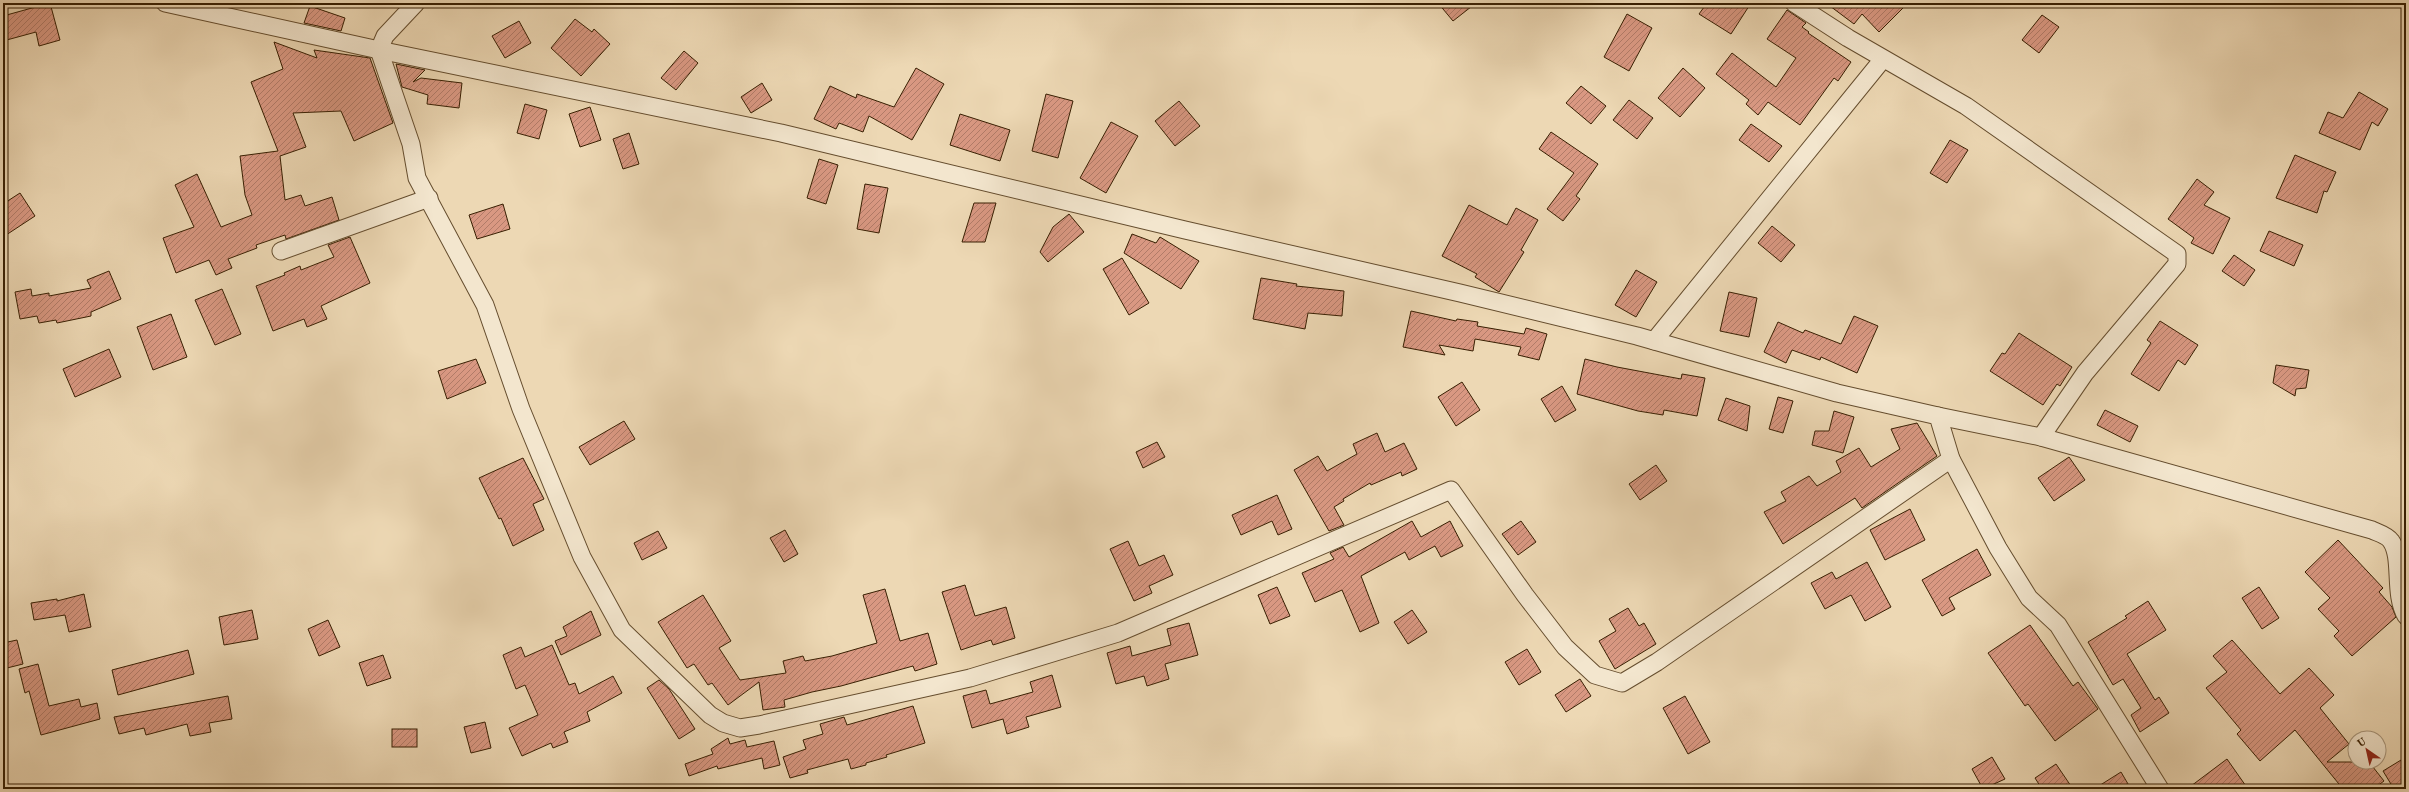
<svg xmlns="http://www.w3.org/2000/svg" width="2409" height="792" font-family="Vollkorn,serif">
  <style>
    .building { fill: url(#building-hatch); stroke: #381f02 }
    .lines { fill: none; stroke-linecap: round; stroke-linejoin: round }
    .minor-casing { stroke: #654d2e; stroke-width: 19 }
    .minor { stroke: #f3e6ce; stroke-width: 17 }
  </style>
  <defs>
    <pattern id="building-hatch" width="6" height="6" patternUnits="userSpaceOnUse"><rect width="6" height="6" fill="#d99882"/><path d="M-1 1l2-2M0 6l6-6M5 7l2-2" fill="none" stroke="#b17b68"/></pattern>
  </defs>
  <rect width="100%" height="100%" fill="#edd8b4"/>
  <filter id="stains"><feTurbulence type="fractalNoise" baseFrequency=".005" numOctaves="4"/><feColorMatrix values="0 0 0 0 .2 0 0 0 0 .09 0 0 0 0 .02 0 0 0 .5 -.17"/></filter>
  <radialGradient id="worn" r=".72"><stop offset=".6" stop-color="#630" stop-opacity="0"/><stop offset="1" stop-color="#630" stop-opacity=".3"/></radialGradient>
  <g class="building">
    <polygon points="50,3 60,40 39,46 36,32 3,41 3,16"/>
    <polygon points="1438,3 1476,3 1453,21"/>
    <polygon points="1707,3 1751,3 1731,34 1699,14"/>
    <polygon points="1826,3 1908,3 1879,32 1862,14 1854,24"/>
    <polygon points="310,6 345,18 341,31 304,23"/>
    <polygon points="1787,10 1806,23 1802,27 1809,32 1808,33 1851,62 1838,81 1834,78 1800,125 1768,102 1758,115 1746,104 1749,100 1716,74 1732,53 1776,87 1796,58 1767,39"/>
    <polygon points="1627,14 1652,28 1629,71 1604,57"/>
    <polygon points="2042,15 2059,27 2039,53 2022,40"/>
    <polygon points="575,19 592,32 594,29 610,44 581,76 551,48"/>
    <polygon points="519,21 531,43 505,58 492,36"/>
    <polygon points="274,42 317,58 314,50 370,58 393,123 354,141 341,111 293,113 306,147 280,156 285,200 301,195 305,206 332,197 339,220 286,239 285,235 256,245 257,248 228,259 232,268 216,275 209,260 176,273 163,238 194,227 175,185 197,174 221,227 252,215 245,195 240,156 278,151 251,82 283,69"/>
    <polygon points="684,51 698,63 676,90 661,78"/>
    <polygon points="396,64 425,70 413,82 421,78 462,83 459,108 427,104 428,95 402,87"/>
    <polygon points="916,68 944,84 912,140 869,116 863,132 839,123 836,129 814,119 830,86 856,98 857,94 894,107"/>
    <polygon points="1683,68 1705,88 1680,117 1658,98"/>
    <polygon points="762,83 772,100 751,113 741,97"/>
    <polygon points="1581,86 1606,106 1591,124 1566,103"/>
    <polygon points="2359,92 2388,109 2378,126 2372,122 2360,150 2319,133 2328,112 2343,118"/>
    <polygon points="1046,94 1073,101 1058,158 1032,151"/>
    <polygon points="1629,100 1653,118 1637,139 1613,120"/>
    <polygon points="1179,101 1200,126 1175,146 1155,121"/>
    <polygon points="525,104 547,110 539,139 517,133"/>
    <polygon points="590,107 601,140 580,147 569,114"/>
    <polygon points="960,114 1010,130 1000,161 950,145"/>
    <polygon points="1111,122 1138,136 1106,193 1080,178"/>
    <polygon points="1751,124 1782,146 1769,162 1739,140"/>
    <polygon points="1551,132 1598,164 1576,196 1580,199 1563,221 1547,209 1574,173 1539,149"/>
    <polygon points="629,133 639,164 623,169 613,139"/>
    <polygon points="1950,140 1968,150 1947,183 1930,173"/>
    <polygon points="2295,155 2336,172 2327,192 2324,191 2317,213 2276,198"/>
    <polygon points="819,159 838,165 826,204 807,198"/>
    <polygon points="2197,179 2214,192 2204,205 2230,218 2213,254 2191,243 2194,238 2168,219"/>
    <polygon points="865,184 888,188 879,233 857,229"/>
    <polygon points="20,193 35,216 3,237 3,204"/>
    <polygon points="974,203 996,203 985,242 962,242"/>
    <polygon points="503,204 510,229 477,239 469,215"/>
    <polygon points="1469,205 1507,225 1516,208 1538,220 1521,250 1524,252 1499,292 1475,277 1477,274 1442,256"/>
    <polygon points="1069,214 1084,232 1048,262 1040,252 1053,227"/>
    <polygon points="1772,226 1795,245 1781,262 1758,243"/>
    <polygon points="2269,231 2303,245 2294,266 2260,251"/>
    <polygon points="1132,234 1156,243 1160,237 1199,261 1181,289 1124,253"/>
    <polygon points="350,237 370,283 321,306 327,319 307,327 304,319 273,331 256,286 285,275 284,273 300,266 301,270 334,257 328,245"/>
    <polygon points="2234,255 2255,270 2244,286 2222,271"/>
    <polygon points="1122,258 1149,303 1129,315 1103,269"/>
    <polygon points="1636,270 1657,282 1636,317 1615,305"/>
    <polygon points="109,271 121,299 91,312 91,316 57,323 56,320 39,323 37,316 20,319 15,292 31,289 32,296 49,293 49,296 91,288 87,280"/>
    <polygon points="1261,278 1297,284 1296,286 1344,291 1342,316 1308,313 1305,329 1253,319"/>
    <polygon points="222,289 241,334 215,345 195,300"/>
    <polygon points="1729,292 1757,298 1749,337 1720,331"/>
    <polygon points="1411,311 1456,321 1457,319 1478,322 1477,326 1524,334 1526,328 1547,334 1539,360 1518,355 1521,347 1475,339 1473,351 1439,345 1445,355 1403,347"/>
    <polygon points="171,314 187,357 153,370 137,327"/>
    <polygon points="1854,316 1878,326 1857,373 1821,357 1820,360 1792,350 1786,363 1764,352 1778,322 1803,333 1805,330 1841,344"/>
    <polygon points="2160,321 2198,345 2185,365 2178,360 2159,391 2131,374 2151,343 2147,340"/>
    <polygon points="2019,333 2072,367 2060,386 2057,384 2043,405 1990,371 2002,353 2005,354"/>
    <polygon points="109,349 121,377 75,397 63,369"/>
    <polygon points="476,359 486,383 447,399 438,371"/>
    <polygon points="1585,359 1617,367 1681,379 1682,374 1705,378 1697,416 1664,410 1663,415 1638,411 1577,394"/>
    <polygon points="2276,365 2309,370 2306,388 2296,389 2295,396 2273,383"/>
    <polygon points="1462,382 1480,410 1456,426 1438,397"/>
    <polygon points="1562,386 1576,410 1555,422 1541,399"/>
    <polygon points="1778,397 1793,401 1783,433 1769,429"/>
    <polygon points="1726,398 1750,406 1747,431 1718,420"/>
    <polygon points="2105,410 2138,426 2130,442 2097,425"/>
    <polygon points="1834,411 1854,417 1843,453 1812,445 1815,431 1829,431"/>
    <polygon points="624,421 635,439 590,465 579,447"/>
    <polygon points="1917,423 1937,456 1862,508 1855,498 1783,544 1764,512 1786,501 1781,492 1809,476 1817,486 1841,472 1836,461 1859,448 1871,467 1900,449 1891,429"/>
    <polygon points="1377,433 1385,452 1404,443 1417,469 1402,476 1401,472 1371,485 1370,483 1343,499 1344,501 1334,507 1344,525 1329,531 1294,470 1318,456 1327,471 1357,454 1353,444"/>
    <polygon points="1157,442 1165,457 1143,468 1136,452"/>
    <polygon points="2069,457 2085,480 2054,501 2038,478"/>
    <polygon points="523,458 544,499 533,504 544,530 513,546 501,518 499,519 479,478"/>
    <polygon points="1656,465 1667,481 1640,500 1629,484"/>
    <polygon points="1277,495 1292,529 1278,535 1272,521 1241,535 1232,515"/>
    <polygon points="1910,509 1925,540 1885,560 1870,530"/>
    <polygon points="1412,521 1421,537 1450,521 1463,546 1441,557 1435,546 1409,560 1405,552 1361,576 1379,623 1360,632 1342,590 1315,602 1302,573 1334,559 1330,553 1343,547 1349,557"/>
    <polygon points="1521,521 1536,542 1518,555 1502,534"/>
    <polygon points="785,530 798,554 784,562 770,538"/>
    <polygon points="658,531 667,548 642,560 634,543"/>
    <polygon points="2338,540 2383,588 2379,592 2392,607 2396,617 2352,656 2334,636 2339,631 2318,609 2330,598 2305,572"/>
    <polygon points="1128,541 1139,566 1164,555 1173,575 1149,586 1152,593 1134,601 1110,549"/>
    <polygon points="1977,549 1991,575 1949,598 1955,609 1942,616 1922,580"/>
    <polygon points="1867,562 1891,607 1865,621 1851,595 1825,609 1811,583 1832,572 1836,579"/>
    <polygon points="965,585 975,616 1006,607 1015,638 993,645 991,640 961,650 942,592"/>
    <polygon points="1277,587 1290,616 1270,624 1258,595"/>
    <polygon points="2259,587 2279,618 2262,629 2242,598"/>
    <polygon points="885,589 900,641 928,633 937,664 915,671 913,666 841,686 812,692 784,700 785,707 763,710 759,682 728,705 712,683 708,685 694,664 687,668 658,622 703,595 731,641 719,648 740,680 786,673 783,661 803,656 805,661 832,656 877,643 863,595"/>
    <polygon points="84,594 91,627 69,632 65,615 34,620 31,603 57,599 57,601"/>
    <polygon points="2148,601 2166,630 2127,654 2155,700 2159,697 2169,713 2140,732 2131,715 2141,708 2123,679 2113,685 2088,642 2127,618 2125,616"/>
    <polygon points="1628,608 1639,626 1644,623 1656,644 1615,669 1599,641 1616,631 1609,619"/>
    <polygon points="252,610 258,639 224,645 219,617"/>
    <polygon points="1412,610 1427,632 1408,644 1394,622"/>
    <polygon points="591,611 601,635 561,655 555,641 567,636 563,627"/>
    <polygon points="328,620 340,647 319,656 308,629"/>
    <polygon points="1189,623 1198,655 1165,664 1169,679 1147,686 1144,676 1116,684 1107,653 1130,646 1132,656 1171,645 1167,629"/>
    <polygon points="2030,625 2073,686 2078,682 2098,709 2055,741 2028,704 2025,706 1988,653"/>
    <polygon points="17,640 23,664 3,669 3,643"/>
    <polygon points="2232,640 2280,694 2309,668 2334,695 2320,708 2349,744 2327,762 2369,762 2384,781 2373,789 2343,789 2295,730 2260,761 2237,734 2241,730 2206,688 2227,672 2213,656"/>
    <polygon points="552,645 569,685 575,683 579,694 613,676 622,693 587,712 590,721 564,732 568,742 553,748 551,743 522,756 509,728 538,715 525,685 516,689 503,655 521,647 525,657"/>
    <polygon points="1527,649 1541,672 1519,685 1505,662"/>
    <polygon points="188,650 194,674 118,695 112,670"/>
    <polygon points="383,655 391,678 367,686 359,663"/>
    <polygon points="38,664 49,706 79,699 81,707 97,703 100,719 41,735 29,691 25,693 19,669"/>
    <polygon points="1052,675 1061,707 1026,717 1029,727 1007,734 1003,719 972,728 963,696 986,690 990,704 1033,692 1030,682"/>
    <polygon points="1580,679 1591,696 1566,712 1555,695"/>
    <polygon points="659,680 669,689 695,729 679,739 647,688"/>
    <polygon points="228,696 232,719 209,723 211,732 190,736 187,724 146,735 144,728 119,734 114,717"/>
    <polygon points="1685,696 1710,742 1688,754 1663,708"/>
    <polygon points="913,706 925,743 886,755 887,757 866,763 866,765 851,769 848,759 807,770 808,773 790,778 783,757 806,749 803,740 823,734 820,724 844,717 847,725"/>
    <polygon points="485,722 491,748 471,753 464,727"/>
    <rect x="392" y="729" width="25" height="18"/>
    <polygon points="728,738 730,744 745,740 747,747 774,741 780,765 764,769 762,758 718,769 717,766 689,776 685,764 713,754 711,749"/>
    <polygon points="1992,757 2005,779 1983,789 1972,769"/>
    <polygon points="2406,757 2406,789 2394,789 2383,771"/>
    <polygon points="2227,759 2248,789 2187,789"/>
    <polygon points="2056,764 2073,789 2042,789 2035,778"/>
    <polygon points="2121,772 2131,789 2094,789"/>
  </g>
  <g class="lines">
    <defs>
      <g id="minor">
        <polyline points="165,3 379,50 385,36 416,3"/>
        <polyline points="1794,3 1848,38 1966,106 2177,254 2177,264 2085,373 2041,437"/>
        <polyline points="379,50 411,144 417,178 485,305 521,409 582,557 622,630 710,715 723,723 740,728 759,725 970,678 1118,633 1451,490 1525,595 1565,647 1595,675 1622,683 1657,662 1951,459"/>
        <polyline points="379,50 781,133 1185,230 1460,293 1637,336 1837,393 1938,416 1951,459 1998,548 2029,598 2058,625 2160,789"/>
        <polyline points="281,251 429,198"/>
        <polyline points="1654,341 1883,59"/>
        <path d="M 1938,416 L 2041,437 L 2372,530 C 2378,533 2387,535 2391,541 C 2403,558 2393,594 2406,616"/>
      </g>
    </defs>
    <use href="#minor" class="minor-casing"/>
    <use href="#minor" class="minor"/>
  </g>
  <rect width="2409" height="792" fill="none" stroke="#edd8b4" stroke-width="16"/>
  <rect x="4" y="4" width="2401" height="784" fill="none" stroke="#381f02" stroke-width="2"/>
  <rect x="8" y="8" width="2393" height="776" fill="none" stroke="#381f02"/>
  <g transform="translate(2367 750) rotate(326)"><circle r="19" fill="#f3e6ce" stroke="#a8967c"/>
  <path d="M0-3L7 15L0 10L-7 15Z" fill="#8f2418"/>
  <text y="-6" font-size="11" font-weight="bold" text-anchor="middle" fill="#381f02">U</text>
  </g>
  <rect width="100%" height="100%" filter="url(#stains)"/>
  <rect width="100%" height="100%" fill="url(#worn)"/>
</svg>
